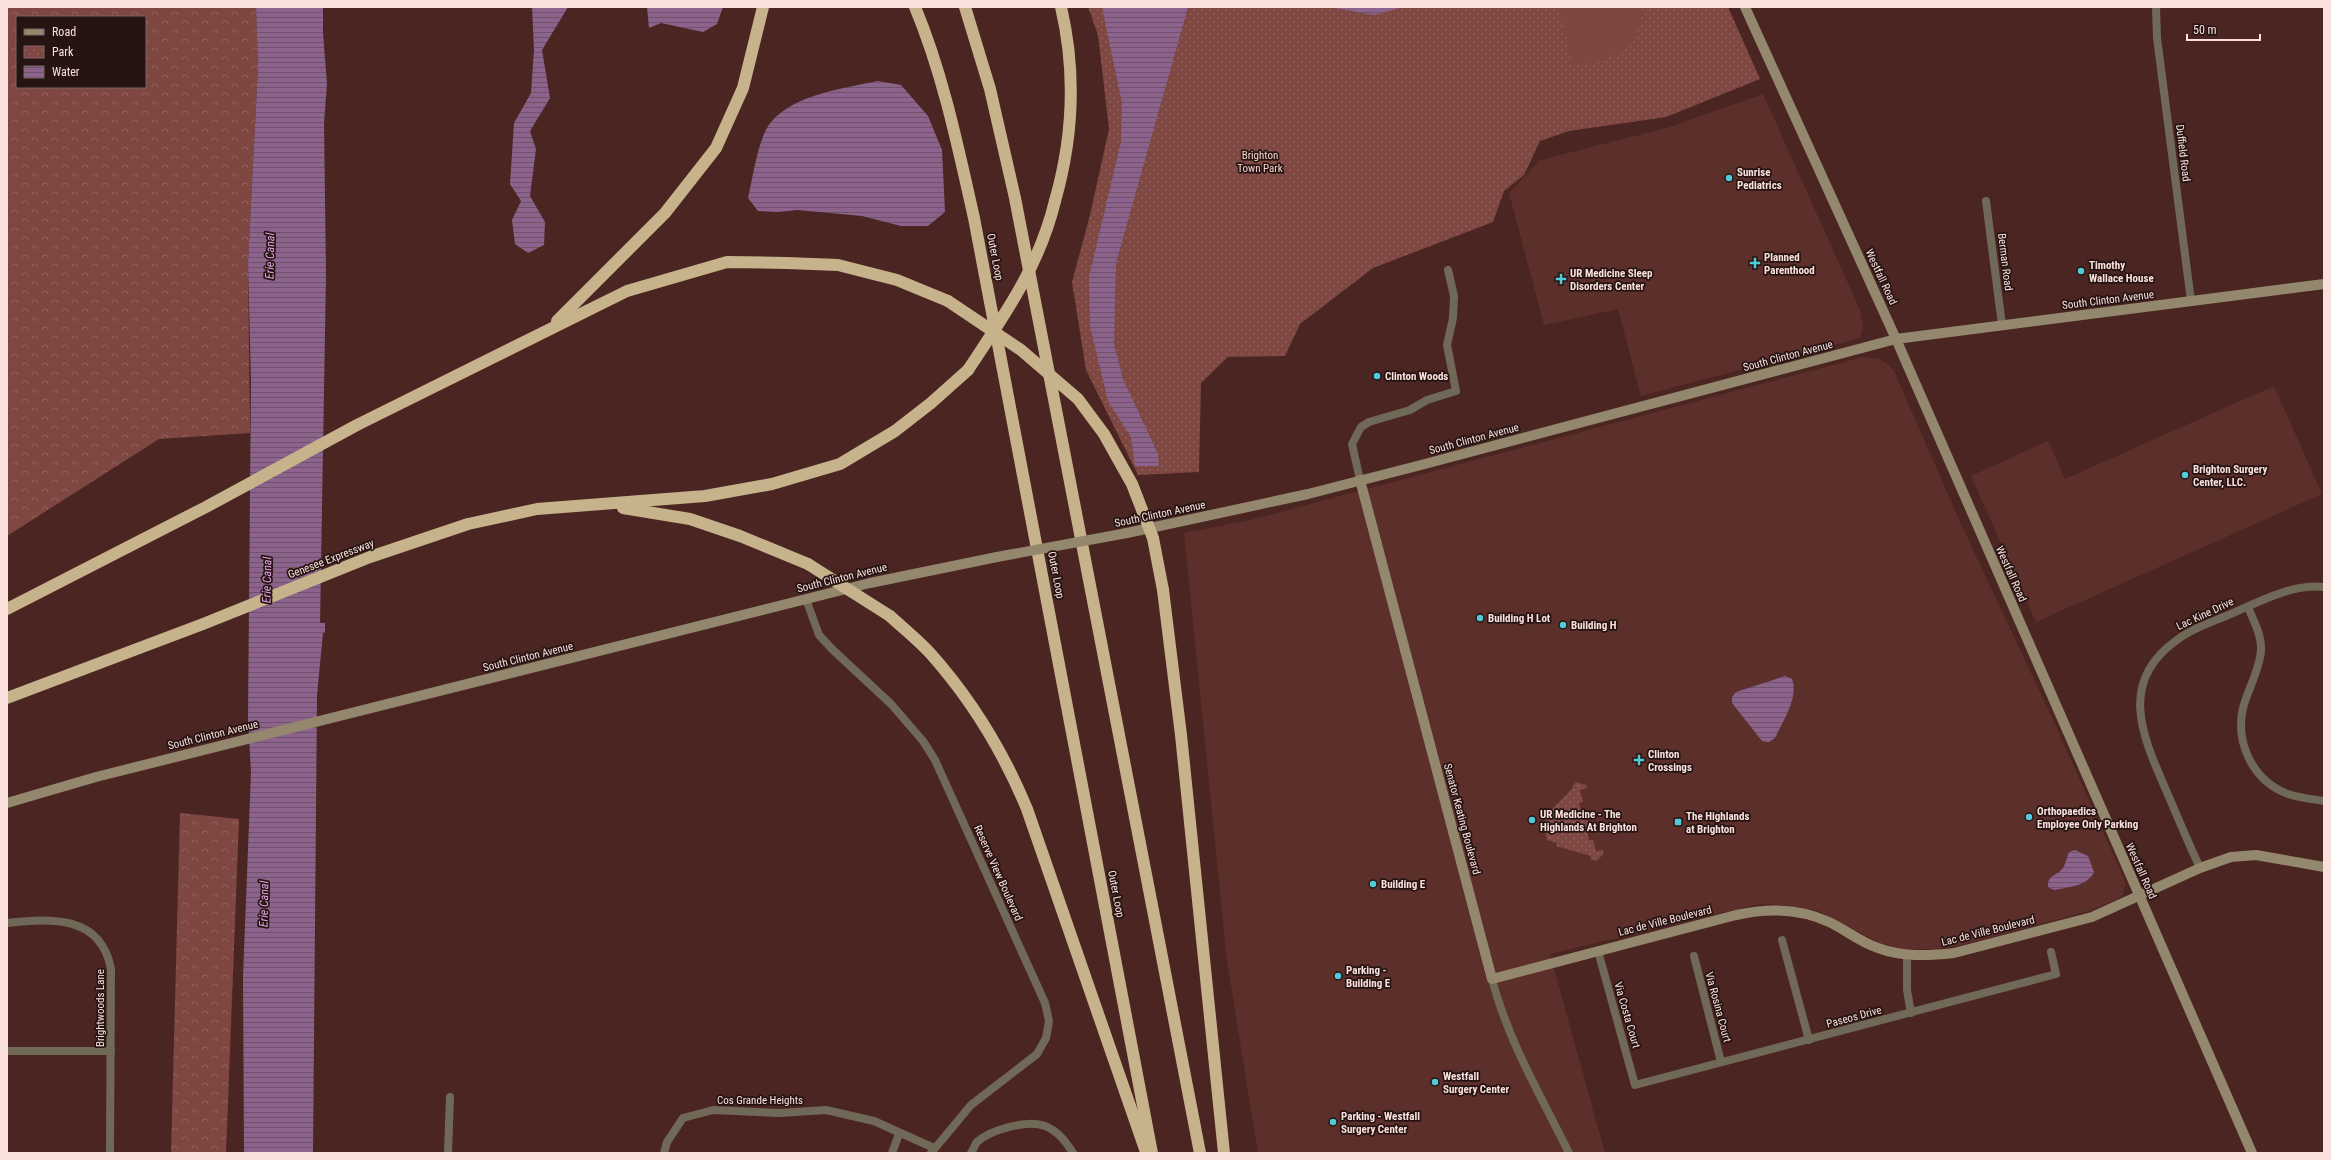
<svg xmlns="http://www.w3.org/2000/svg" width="2331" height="1160" font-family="'Roboto Condensed',sans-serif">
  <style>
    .built { fill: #5c2f2b }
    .forest { fill: url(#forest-crowns); fill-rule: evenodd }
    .park { fill: url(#park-dots) }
    .pitch { fill: #7e4742 }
    .water { fill: url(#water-rules) }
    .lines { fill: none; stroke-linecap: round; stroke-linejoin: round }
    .street { stroke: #706958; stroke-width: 8 }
    .secondary { stroke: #93876d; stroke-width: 10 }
    .highway { stroke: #c6b38b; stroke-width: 12 }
    .secondary-bridge { stroke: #93876d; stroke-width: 10 }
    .highway-bridge { stroke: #c6b38b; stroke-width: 12 }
    .poi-dot { fill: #52cbd9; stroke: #251412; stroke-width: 1.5 }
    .labels { text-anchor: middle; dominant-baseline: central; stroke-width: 3.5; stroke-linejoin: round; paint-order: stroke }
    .street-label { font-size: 11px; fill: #fbe1de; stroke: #251412 }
    .park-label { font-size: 11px; fill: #f9d2cd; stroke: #251412 }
    .poi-label { font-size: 11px; font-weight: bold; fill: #fbe1de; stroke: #251412; text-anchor: start }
    .water-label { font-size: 12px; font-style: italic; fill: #e5a6e6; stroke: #251412 }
  </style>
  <defs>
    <pattern id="forest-crowns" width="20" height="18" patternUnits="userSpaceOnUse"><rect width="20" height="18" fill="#7e4742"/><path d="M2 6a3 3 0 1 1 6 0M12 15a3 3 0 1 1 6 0" fill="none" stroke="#91615d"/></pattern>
    <pattern id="park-dots" width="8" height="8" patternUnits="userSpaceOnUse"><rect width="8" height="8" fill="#7e4742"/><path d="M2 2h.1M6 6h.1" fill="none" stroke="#91615d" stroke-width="1.8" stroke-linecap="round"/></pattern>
    <pattern id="water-rules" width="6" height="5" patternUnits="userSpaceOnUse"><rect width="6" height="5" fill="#8d638d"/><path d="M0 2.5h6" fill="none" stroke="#6c5468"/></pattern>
  </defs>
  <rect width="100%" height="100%" fill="#4b2521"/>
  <g class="built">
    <polygon points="1763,94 1860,310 1863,328 1860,338 1641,396 1618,309 1544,325 1509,193 1540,160 1667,128"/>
    <polygon points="1863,357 1879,359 1889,365 1894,371 1961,524 2054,722 2126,883 2123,894 2118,899 2089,911 1962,945 1936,949 1905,949 1882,944 1816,910 1781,905 1759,904 1550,954 1605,1153 1258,1153 1227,961 1184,533 1250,520"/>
    <polygon points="2274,386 2322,494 2036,622 1971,476 2048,441 2065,479"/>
  </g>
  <g class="forest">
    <path d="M 7,7 L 256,7 L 258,66 L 248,263 L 250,433 L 159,439 L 7,536 ZM 17,17 L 145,17 L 145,87 L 17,87 Z"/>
    <polygon points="180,813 239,819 226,1153 171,1153"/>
  </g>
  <g class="park">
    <polygon points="1088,7 1728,7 1760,79 1666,117 1569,131 1540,141 1524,175 1504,191 1493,222 1373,268 1300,324 1285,356 1228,357 1201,383 1199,472 1138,475 1086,370 1072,282 1090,215 1109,129 1098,35"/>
    <polygon points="1576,782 1586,785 1587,788 1580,790 1583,802 1579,803 1583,816 1586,815 1589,826 1586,827 1589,840 1593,840 1596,851 1603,850 1604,853 1597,861 1590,859 1591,856 1556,846 1557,843 1547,840 1545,827 1542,824 1549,817 1547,814 1573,788 1572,787"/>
  </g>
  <polygon class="pitch" points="1560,7 1642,7 1643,13 1633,43 1606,59 1572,65"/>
  <g class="water">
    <polygon points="256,7 323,7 323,33 327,84 324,123 326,274 320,625 320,623 325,623 325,633 323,633 317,695 313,1153 244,1153 243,977 251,772 248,719 251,381 248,263 258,66"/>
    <polygon points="532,7 568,7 542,50 550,98 530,131 536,149 530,196 545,222 544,245 528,253 515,244 512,220 521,201 510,184 514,123 531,93 534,50"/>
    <polygon points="647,7 723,7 717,24 703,32 661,23 649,28"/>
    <polygon points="1102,7 1188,7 1116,263 1114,344 1123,379 1158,454 1159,466 1135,466 1131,437 1108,401 1090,326 1089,277 1121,142 1122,103"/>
    <polygon points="1330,7 1404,7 1374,15"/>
    <path d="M 878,81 L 901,85 L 928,116 L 942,150 L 945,212 L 928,226 L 901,226 L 862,216 L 797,210 L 778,212 L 758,211 L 748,198 C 753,177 758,138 771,122 C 795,94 845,88 878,81 Z"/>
    <path d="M 1785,676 L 1792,679 C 1799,697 1783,721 1775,738 L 1769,742 L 1762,741 L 1732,703 L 1732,697 L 1736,692 Z"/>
    <path d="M 2075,850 L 2088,856 L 2094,872 C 2088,886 2068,887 2054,890 L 2048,887 C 2047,875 2057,876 2063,868 C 2066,863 2067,857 2069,852 Z"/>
  </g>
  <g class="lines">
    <g class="street">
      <polyline points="2156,7 2157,38 2191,301"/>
      <polyline points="1986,201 2002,325"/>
      <polyline points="1360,480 1352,444 1361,427 1369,422 1410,410 1427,400 1456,391 1447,345 1453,318 1454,296 1448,270"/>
      <polyline points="806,599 819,635 832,649 891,704 923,741 935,760 1045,1003 1049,1021 1046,1038 1037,1054 971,1105 931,1153"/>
      <path d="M 2248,607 C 2253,620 2262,635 2261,650 C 2260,669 2248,689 2243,708 C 2235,743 2253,781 2288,794 C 2300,798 2312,799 2324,801"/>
      <path d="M 2200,868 C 2188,842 2177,816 2166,790 C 2143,737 2117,682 2177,640 C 2191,629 2209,623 2226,616 C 2255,604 2291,583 2324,587"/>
      <path d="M 7,923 C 51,918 101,915 111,969 L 110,1153"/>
      <polyline points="1782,940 1809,1040"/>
      <polyline points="1598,951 1635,1085 2056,974 2051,952"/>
      <polyline points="1907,955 1907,990 1911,1013"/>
      <polyline points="1694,956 1721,1062"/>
      <path d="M 1492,979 C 1508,1041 1541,1096 1569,1153"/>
      <polyline points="7,1051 111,1051"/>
      <polyline points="448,1153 450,1097"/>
      <polyline points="664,1153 667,1142 683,1118 713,1110 780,1113 826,1110 874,1121 934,1148"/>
      <polyline points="892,1153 899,1134"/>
      <path d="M 971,1153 C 973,1150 975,1145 977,1142 C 990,1130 1028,1119 1045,1126 C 1058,1131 1066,1142 1073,1153"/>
    </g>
    <g class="secondary">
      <polyline points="1745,7 1896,339 2252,1153"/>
      <path d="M 1360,480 L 1492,979 L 1736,915 C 1767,908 1799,908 1829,922 C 1846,930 1860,942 1878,948 C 1902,957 1928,956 1954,953 L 2092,917 L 2200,868 L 2231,857 L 2256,855 L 2324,867"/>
      <polyline points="1127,533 1308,494 1421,465 1896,339 2324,284"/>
      <polyline points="7,803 96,777 870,583 997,557"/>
    </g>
    <g class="highway">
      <path d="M 915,7 C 943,74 958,147 974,218 L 1152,1153"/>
      <polyline points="965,7 990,89 1015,198 1200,1153"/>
      <path d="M 1055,201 C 1073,138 1076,71 1061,7"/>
      <polyline points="557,321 665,213 716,148 743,88 763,7"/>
      <polyline points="623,508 690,519 740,536 808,564"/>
      <polyline points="1163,590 1181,735 1224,1153"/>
      <polyline points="7,609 206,507 357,425 627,291 727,262 787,263 838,265 897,280 948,301"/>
      <path d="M 890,616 C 903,628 918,640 930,653 C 972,700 1003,751 1027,809 L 1146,1152"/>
      <polyline points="7,698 203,624 370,557 468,524 537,509 705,496 772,484 840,464 895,431 931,403 968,370"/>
    </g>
    <polyline class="secondary-bridge" points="997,557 1127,533"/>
    <g class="highway-bridge">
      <polyline points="948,301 1021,350 1078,399 1104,434 1132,484 1153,538 1163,590"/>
      <path d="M 968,370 C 1005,314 1039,267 1055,201"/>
      <polyline points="808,564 890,616"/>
    </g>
  </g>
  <g class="poi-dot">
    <circle cx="1729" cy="178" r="4"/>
    <path d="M1753 257h4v4h4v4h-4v4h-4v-4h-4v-4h4z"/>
    <circle cx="2081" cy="271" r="4"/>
    <path d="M1559 273h4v4h4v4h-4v4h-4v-4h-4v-4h4z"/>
    <circle cx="1377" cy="376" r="4"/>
    <circle cx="2185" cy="475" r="4"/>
    <circle cx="1480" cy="618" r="4"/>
    <circle cx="1563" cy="625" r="4"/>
    <path d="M1637 754h4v4h4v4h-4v4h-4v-4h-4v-4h4z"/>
    <circle cx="2029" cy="817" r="4"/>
    <circle cx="1532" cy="820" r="4"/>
    <rect x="1674" y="818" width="8" height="8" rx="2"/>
    <circle cx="1373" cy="884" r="4"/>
    <circle cx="1338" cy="976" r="4"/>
    <circle cx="1435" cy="1082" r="4"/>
    <circle cx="1333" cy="1122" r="4"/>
  </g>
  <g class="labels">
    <g class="street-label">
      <text transform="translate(2183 153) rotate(83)">Duffield Road</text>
      <text transform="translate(995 257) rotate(79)">Outer Loop</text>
      <text transform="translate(2005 262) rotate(83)">Berman Road</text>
      <text transform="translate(1881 277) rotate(65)">Westfall Road</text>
      <text transform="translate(2108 300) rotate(-7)">South Clinton Avenue</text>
      <text transform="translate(1788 356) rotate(-15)">South Clinton Avenue</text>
      <text transform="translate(1474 439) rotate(-15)">South Clinton Avenue</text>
      <text transform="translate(1160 514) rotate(-12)">South Clinton Avenue</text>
      <text transform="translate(331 559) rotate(-21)">Genesee Expressway</text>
      <text transform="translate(2011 574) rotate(66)">Westfall Road</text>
      <text transform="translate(1056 575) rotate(79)">Outer Loop</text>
      <text transform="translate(842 578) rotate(-14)">South Clinton Avenue</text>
      <text transform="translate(2205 614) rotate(-25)">Lac Kine Drive</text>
      <text transform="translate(528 657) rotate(-14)">South Clinton Avenue</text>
      <text transform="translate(213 735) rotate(-14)">South Clinton Avenue</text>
      <text transform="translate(1462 819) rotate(75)">Senator Keating Boulevard</text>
      <text transform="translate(2141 871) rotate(66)">Westfall Road</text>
      <text transform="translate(998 873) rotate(66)">Reserve View Boulevard</text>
      <text transform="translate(1116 894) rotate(79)">Outer Loop</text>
      <text transform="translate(1665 921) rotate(-14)">Lac de Ville Boulevard</text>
      <text transform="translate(1988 931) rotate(-14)">Lac de Ville Boulevard</text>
      <text transform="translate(1718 1007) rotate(75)">Via Rosina Court</text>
      <text transform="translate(100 1008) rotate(-90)">Brightwoods Lane</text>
      <text transform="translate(1627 1015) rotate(74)">Via Costa Court</text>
      <text transform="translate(1854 1017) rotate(-15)">Paseos Drive</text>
      <text x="760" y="1100">Cos Grande Heights</text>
    </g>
    <g class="park-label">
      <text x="1260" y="155">Brighton<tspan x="1260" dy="13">Town Park</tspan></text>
    </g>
    <g class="poi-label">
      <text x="1737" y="172">Sunrise<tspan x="1737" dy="13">Pediatrics</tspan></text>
      <text x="1764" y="257">Planned<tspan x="1764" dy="13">Parenthood</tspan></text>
      <text x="2089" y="265">Timothy<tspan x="2089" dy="13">Wallace House</tspan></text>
      <text x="1570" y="273">UR Medicine Sleep<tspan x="1570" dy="13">Disorders Center</tspan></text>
      <text x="1385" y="376">Clinton Woods</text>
      <text x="2193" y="469">Brighton Surgery<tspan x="2193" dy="13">Center, LLC.</tspan></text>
      <text x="1488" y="618">Building H Lot</text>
      <text x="1571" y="625">Building H</text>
      <text x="1648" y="754">Clinton<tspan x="1648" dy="13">Crossings</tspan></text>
      <text x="2037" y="811">Orthopaedics<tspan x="2037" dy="13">Employee Only Parking</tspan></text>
      <text x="1540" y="814">UR Medicine - The<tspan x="1540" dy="13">Highlands At Brighton</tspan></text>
      <text x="1686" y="816">The Highlands<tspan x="1686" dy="13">at Brighton</tspan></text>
      <text x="1381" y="884">Building E</text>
      <text x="1346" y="970">Parking -<tspan x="1346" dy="13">Building E</tspan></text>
      <text x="1443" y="1076">Westfall<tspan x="1443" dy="13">Surgery Center</tspan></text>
      <text x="1341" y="1116">Parking - Westfall<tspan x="1341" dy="13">Surgery Center</tspan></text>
    </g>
    <g class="water-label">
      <text transform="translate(270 256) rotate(-89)">Erie Canal</text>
      <text transform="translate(267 580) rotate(-89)">Erie Canal</text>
      <text transform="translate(264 904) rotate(-89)">Erie Canal</text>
    </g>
  </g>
  <rect width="2331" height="1160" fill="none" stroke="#fbe1de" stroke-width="16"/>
  <rect x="16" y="16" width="130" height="72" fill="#251412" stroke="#7b6664"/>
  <rect x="24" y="29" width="20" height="6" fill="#93876d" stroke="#7b6664"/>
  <text x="52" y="36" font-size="12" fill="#fbe1de">Road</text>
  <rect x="24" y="46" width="20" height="12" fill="url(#park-dots)" stroke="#7b6664"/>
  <text x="52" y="56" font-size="12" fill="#fbe1de">Park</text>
  <rect x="24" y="66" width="20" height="12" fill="url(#water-rules)" stroke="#7b6664"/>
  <text x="52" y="76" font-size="12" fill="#fbe1de">Water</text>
  <path d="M2187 34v6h73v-6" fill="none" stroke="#fbe1de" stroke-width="2"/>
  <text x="2193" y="34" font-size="12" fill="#fbe1de" stroke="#251412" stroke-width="3" paint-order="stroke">50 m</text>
</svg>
